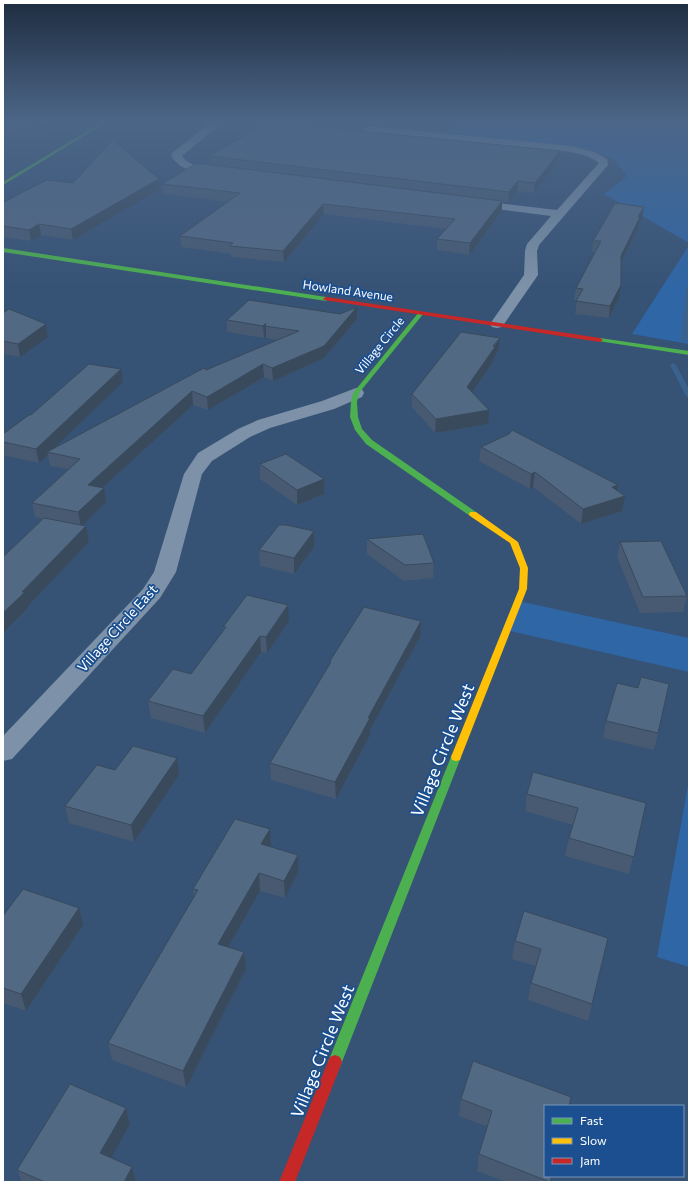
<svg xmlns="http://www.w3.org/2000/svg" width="692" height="1185" font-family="Commissioner,sans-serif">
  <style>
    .green { fill: #2f66a5 }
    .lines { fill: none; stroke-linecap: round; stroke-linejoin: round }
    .stream { fill: #3b618d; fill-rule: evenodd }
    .street { fill: #7d92a8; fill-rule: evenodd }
    .fast { fill: #4caf50; fill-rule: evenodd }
    .slow { fill: #ffc107; fill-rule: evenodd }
    .jam { fill: #c62828; fill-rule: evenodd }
    .wall { fill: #475a72 }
    .shaded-wall { fill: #394a5c }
    .building { fill: #526984; stroke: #394a5c }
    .labels { text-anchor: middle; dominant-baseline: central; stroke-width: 3.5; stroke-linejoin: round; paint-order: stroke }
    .far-street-label { font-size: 12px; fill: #fff; stroke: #1b4f8f }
    .street-label { font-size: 14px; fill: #fff; stroke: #1b4f8f }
    .near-street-label { font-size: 17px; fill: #fff; stroke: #1b4f8f }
  </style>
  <rect width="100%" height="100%" fill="#365274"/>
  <g class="green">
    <polygon points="458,122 689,122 689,243 604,194 627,176 613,159 592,150 443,132"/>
    <polygon points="689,245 689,344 632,334"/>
    <polygon points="518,601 689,638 689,672 506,630"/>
    <polygon points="689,780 689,967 657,957"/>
  </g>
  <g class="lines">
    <g class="stream">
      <polygon points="689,285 689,319 687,340 684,342 681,340 686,287"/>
      <polygon points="673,363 676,365 689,389 689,398 686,396 670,365"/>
    </g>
    <g class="street">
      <path d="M 212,122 L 223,122 L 182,156 C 190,169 211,166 225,170 L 226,172 L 225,174 L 221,175 C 204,173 180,173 171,155 L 172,153 Z"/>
      <polygon points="368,126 571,146 595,152 607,159 608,165 539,245 537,251 538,275 502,327 497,328 492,327 490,324 524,275 525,251 527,244 551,216 472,206 468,205 466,203 468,201 472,200 557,210 598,164 598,162 587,156 571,152 365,131 363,129 365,127"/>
      <polygon points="356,388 362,389 364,393 362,397 334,409 270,428 250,437 212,461 202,474 176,572 160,598 12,759 3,761 3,736 143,589 154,572 184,474 198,453 238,429 258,420 322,401"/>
    </g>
    <g class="fast">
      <polygon points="102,122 107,122 3,185 3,182"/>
      <polygon points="3,248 326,297 329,299 326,301 3,252"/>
      <polygon points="419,312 424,313 359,393 357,402 358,417 362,429 372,440 476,512 477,514 476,516 470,516 366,444 355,430 350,417 351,402 353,393"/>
      <polygon points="600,338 689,351 689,355 598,341 598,339"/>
      <polygon points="456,753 460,754 461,757 342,1062 340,1067 335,1069 330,1067 328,1062 451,757 452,754"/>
    </g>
    <polygon class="slow" points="470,512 476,512 518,542 528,568 527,589 461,757 460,760 456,761 452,760 451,757 519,589 520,568 510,543 470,516 469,514"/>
    <g class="jam">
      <polygon points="326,297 600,338 603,340 600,342 324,300 323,299"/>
      <polygon points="335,1055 340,1057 342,1062 295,1182 279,1182 330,1057"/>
    </g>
  </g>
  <g class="wall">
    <polygon points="3,122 57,122 32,136 3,134"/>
    <polygon points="248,122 332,122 317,124 317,127 560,151 558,161 534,193 517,191 508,202 502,202 502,211 469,255 437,250 437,239 446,229 324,214 284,262 231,257 231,254 181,247 180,236 228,202 163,194 162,184 210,165 209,156 247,134 245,134 245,124"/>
    <polygon points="159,179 160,189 73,240 41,235 31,241 3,237 3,203 73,183"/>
    <polygon points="642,218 639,224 638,228 621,264 619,297 609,318 575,314 577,300 574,300 576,288 595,252 592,252 593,241"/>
    <polygon points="3,313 46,324 48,337 20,357 3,354"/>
    <polygon points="357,319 324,358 273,381 264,377 208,410 193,405 102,488 106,502 82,525 86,526 89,542 28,606 28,608 3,633 3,557 42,519 35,517 32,503 68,469 50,466 48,455 39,463 3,455 3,434 31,415 121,369 123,382 55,447 206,370 277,340 266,338 266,336 264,338 227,332 227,320"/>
    <polygon points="500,338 498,351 494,357 494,360 472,392 488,424 435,433 412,407 412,394"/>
    <polygon points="481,447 617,491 622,511 581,524 533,487 530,489 479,461"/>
    <polygon points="260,464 324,494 297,505 260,479"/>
    <polygon points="367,539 434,563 433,578 404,581 367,554"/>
    <polygon points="620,542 687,596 683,612 640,613 617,557"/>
    <polygon points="314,547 294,574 260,566 259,550"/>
    <polygon points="289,621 267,653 261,652 205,733 151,718 148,701 191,674 224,631 223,627"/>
    <polygon points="421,621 420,637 370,730 370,735 336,799 271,780 270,763 330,664 330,661"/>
    <polygon points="606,721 658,733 654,750 603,738"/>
    <polygon points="177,758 179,775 134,842 69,823 65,806 115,770"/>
    <polygon points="527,794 646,803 629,874 565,856 569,838 573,825 525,811"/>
    <polygon points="270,829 270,847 298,872 285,898 260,891 228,947 244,952 246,969 186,1088 112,1060 108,1043 194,897 193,889"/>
    <polygon points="3,916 83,925 26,1011 3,1003"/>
    <polygon points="608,938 588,1021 528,1000 531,983 536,966 512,959 515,941"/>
    <polygon points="461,1099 569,1106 550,1182 506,1182 477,1171 479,1154 488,1127 459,1116"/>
    <polygon points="126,1108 130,1124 111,1158 132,1167 136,1182 22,1182 17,1170"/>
  </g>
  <g class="shaded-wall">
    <polygon points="44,122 57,122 32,136 31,129"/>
    <polygon points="317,122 332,122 317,124"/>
    <polygon points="560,151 558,161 534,193 535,183"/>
    <polygon points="159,179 160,189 73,240 71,229"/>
    <polygon points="518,181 517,191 508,202 509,192"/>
    <polygon points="502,201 502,211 469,255 470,243"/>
    <polygon points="323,204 324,214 284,262 283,251"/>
    <polygon points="644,207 642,218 639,224 638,228 619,267 621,256 638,217"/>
    <polygon points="39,224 41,235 31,241 29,230"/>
    <polygon points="621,285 619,297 609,318 610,306"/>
    <polygon points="357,307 357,319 324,358 273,381 272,368"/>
    <polygon points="266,323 266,336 264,338 263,326"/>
    <polygon points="46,324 48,337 20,357 18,344"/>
    <polygon points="500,338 498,351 494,357 494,360 466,401 467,387"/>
    <polygon points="263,364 264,377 208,410 207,397"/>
    <polygon points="121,369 123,382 50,452 47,452 48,455 39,463 36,449"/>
    <polygon points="192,391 193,405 90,499 88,485"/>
    <polygon points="489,410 488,424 435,433 436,419"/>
    <polygon points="535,472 533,487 530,489 531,474"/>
    <polygon points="324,479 324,494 297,505 297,490"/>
    <polygon points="618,485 616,499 625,496 622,511 581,524 583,509 612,487"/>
    <polygon points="104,488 106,502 81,527 78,512"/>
    <polygon points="86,526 89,542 28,606 28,608 3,633 3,613 22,592"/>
    <polygon points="314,531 314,547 294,574 294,558"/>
    <polygon points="288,605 289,621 267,653 266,637"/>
    <polygon points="421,621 420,637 370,730 370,735 336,799 335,782 368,718"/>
    <polygon points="260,636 261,652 205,733 203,716"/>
    <polygon points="177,758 179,775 134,842 131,825"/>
    <polygon points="270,829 271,846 262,861 261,844"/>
    <polygon points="298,855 298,872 285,898 284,881"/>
    <polygon points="259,873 260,891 220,961 218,944"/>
    <polygon points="79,908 83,925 26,1011 21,994"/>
    <polygon points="244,952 246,969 186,1088 183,1071"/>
    <polygon points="126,1108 130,1124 105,1169 100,1153"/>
    <polygon points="132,1167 136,1182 124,1182"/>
  </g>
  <g class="building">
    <polygon points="3,122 44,122 31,129 3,127"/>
    <polygon points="248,122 317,122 317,127 560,151 535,183 518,181 509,192 209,156 261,126 245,124"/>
    <polygon points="113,140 159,179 71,229 39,224 29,230 3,226 3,203 21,193 47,180 73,183"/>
    <polygon points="197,163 502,201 470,243 437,239 455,219 323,204 283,251 230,246 233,243 180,236 240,193 162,184"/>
    <polygon points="615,203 644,207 638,217 640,217 621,256 621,285 610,306 576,301 583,289 576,288 601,241 593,241"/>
    <polygon points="249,300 340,314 357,307 324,346 272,368 263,364 207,397 192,391 88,485 104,488 78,512 32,503 80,459 47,452 204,368 206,370 299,331 265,326 266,323 263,326 227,320"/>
    <polygon points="9,309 46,324 18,344 3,341 3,313"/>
    <polygon points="461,332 500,338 493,346 495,347 467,387 489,410 436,419 412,394"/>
    <polygon points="89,364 121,369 36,449 3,442 3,434 29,415 31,415"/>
    <polygon points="512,430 618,485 612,487 625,496 583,509 535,472 531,474 481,447 509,434"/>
    <polygon points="286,454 324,479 297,490 260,464"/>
    <polygon points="44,518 86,526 22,592 25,592 3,613 3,557"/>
    <polygon points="279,525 286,525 314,531 294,558 259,550"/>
    <polygon points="423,534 434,563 405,565 367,539"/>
    <polygon points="661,541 687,596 643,597 620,542"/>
    <polygon points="247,595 288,605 266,637 260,636 203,716 148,701 173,669 191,674 226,627 223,627"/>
    <polygon points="364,607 421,621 368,718 370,718 335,782 270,763 331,662 330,661"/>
    <polygon points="641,677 669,684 658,733 606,721 617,683 638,688"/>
    <polygon points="133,746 177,758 131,825 65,806 97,765 115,770"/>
    <polygon points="533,772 646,803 634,857 569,838 578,808 527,794"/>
    <polygon points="235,819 270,829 261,844 298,855 284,881 259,873 218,944 244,952 183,1071 108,1043 198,890 193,889"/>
    <polygon points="23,889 79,908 21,994 3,988 3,916"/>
    <polygon points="524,911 608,938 592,1004 531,983 541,949 515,941"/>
    <polygon points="473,1061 571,1097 569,1106 545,1106 545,1176 552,1176 550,1182 479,1154 492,1111 461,1099"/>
    <polygon points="70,1084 126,1108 100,1153 132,1167 124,1182 45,1182 17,1170"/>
  </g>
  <linearGradient id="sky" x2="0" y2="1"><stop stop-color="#1e2d40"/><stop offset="0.42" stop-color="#4c6688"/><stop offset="1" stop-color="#4c6688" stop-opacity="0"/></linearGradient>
  <rect width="692" height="288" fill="url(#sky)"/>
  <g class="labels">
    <g class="far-street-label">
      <text transform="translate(348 290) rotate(8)">Howland Avenue</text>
      <text transform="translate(379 345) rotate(-51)">Village Circle</text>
    </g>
    <g class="street-label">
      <text transform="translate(117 628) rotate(-48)">Village Circle East</text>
    </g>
    <g class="near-street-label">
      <text transform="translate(442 750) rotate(-68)">Village Circle West</text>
      <text transform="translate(322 1051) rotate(-68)">Village Circle West</text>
    </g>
  </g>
  <rect width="692" height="1185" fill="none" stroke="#ffffff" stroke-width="8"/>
  <rect x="544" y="1105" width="140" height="72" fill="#1b4f8f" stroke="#7695bc"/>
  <rect x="552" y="1118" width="20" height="6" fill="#4caf50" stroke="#7695bc"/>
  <text x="580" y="1125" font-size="12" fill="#ffffff">Fast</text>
  <rect x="552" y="1138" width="20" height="6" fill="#ffc107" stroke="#7695bc"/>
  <text x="580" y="1145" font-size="12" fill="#ffffff">Slow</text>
  <rect x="552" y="1158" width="20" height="6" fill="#c62828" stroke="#7695bc"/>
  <text x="580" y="1165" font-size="12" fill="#ffffff">Jam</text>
</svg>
